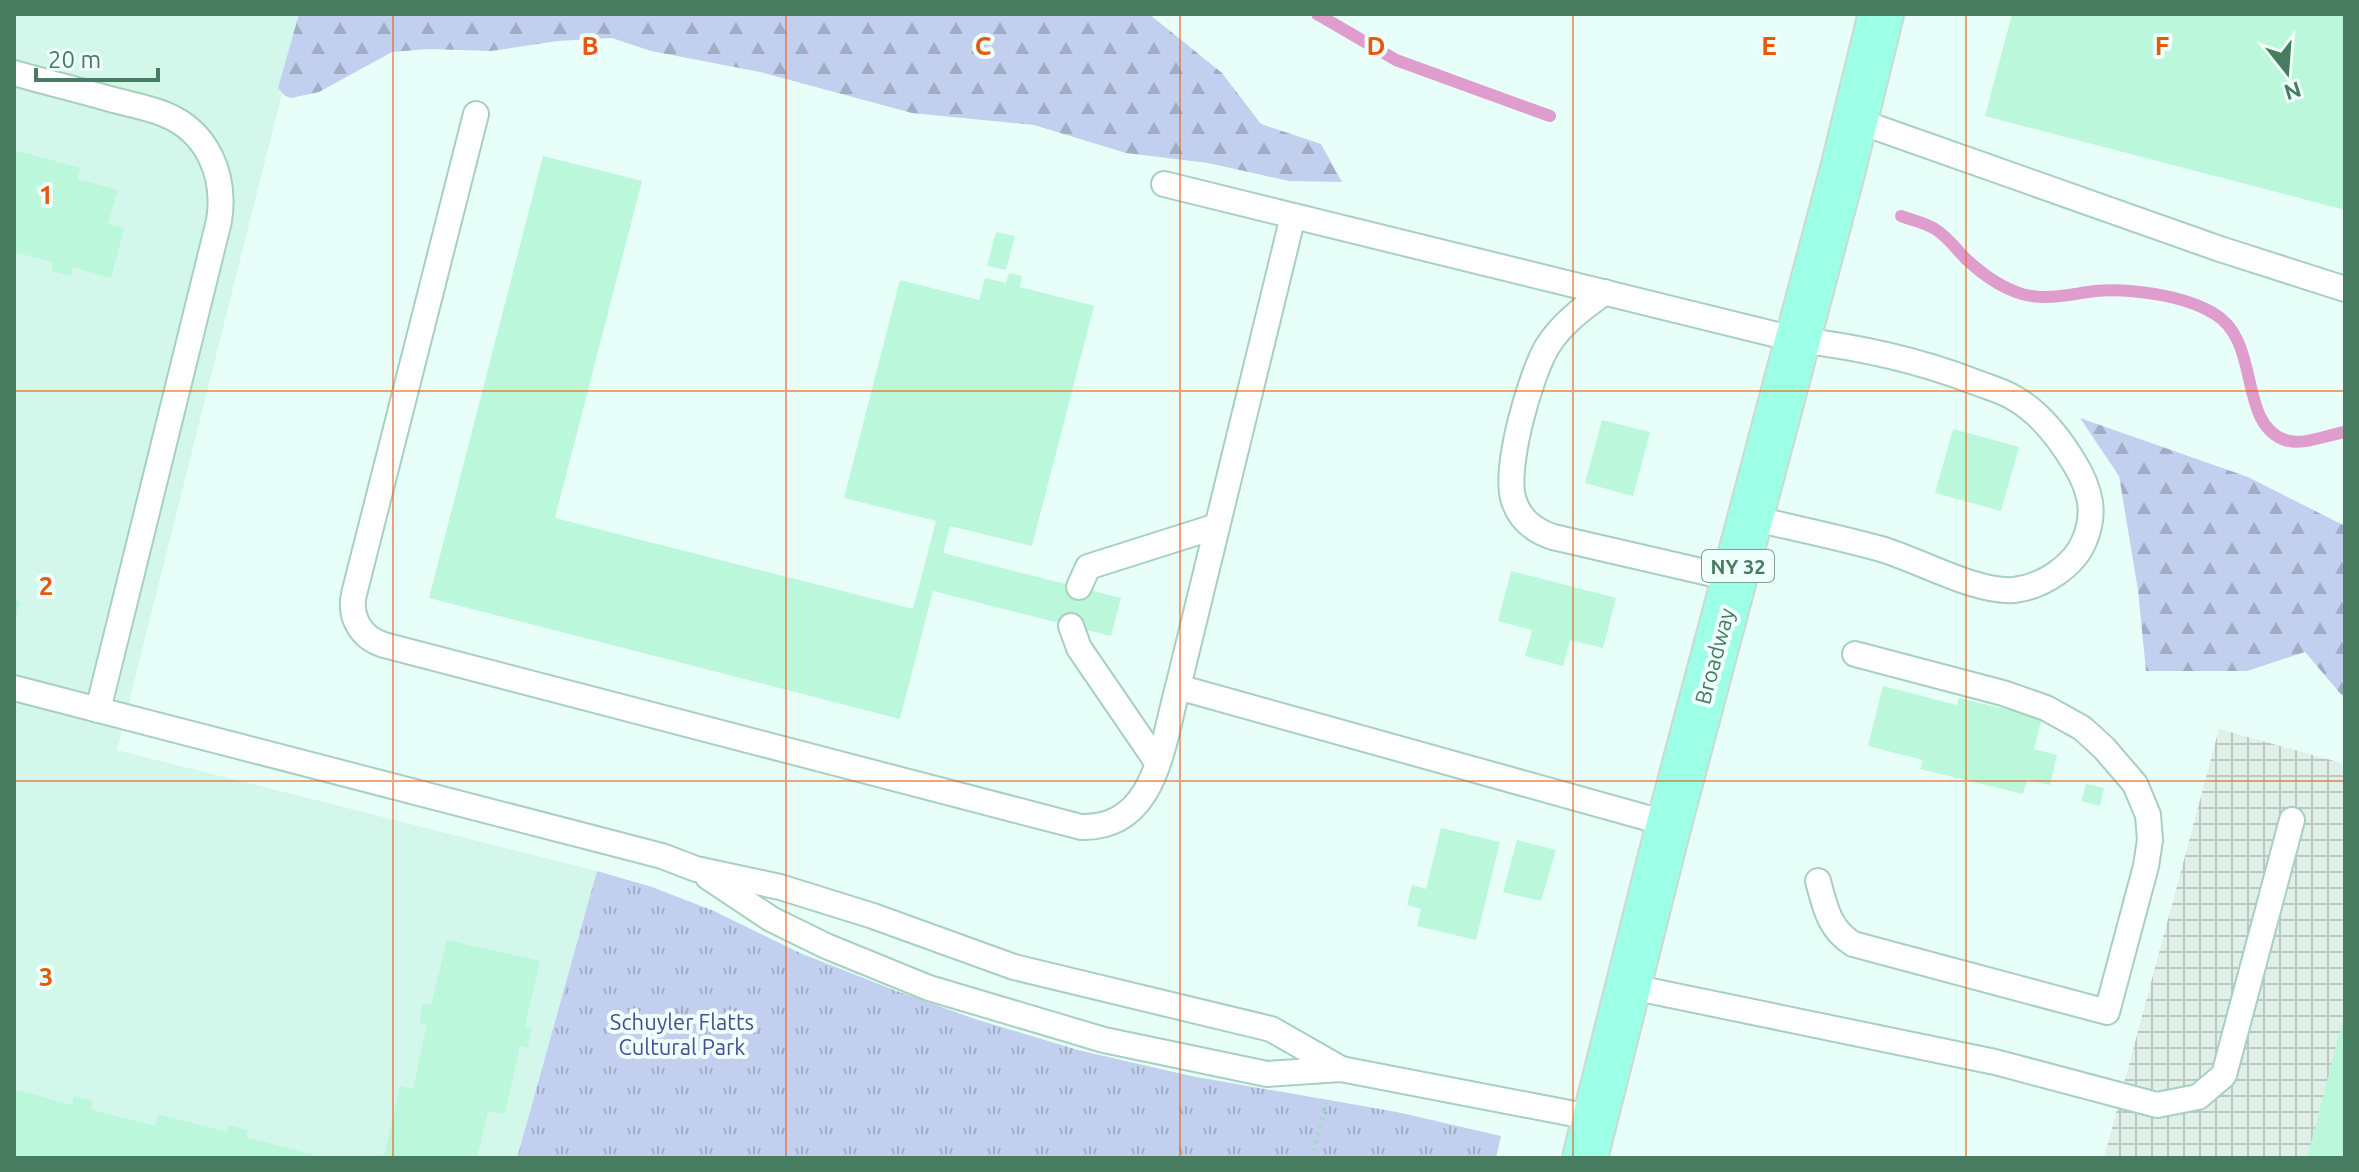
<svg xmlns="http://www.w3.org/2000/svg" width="2359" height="1172" font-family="Ubuntu,sans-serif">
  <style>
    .residential { fill: #d4f7eb }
    .industrial { fill: url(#industrial-grid) }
    .grass { fill: url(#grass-tufts) }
    .forest { fill: url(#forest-firs) }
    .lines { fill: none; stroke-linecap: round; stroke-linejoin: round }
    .stream { stroke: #de9dcc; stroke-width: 12 }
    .building { fill: #bbf7da }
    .service-casing { stroke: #a7d0be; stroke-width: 28 }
    .primary-casing { stroke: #cbdad2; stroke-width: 48 }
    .path { stroke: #9dddbe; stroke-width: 5; stroke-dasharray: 2 6; stroke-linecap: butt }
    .service { stroke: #fff; stroke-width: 24 }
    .primary { stroke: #9dffe6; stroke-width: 44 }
    .grid { fill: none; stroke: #e8590c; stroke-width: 2; stroke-opacity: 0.55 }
    .labels { text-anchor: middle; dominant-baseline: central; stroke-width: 8; stroke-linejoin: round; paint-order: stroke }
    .shield { fill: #effffb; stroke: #79a38e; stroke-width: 2 }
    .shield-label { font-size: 20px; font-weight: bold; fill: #477c60 }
    .street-label { font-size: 22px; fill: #477c60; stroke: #effffb }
    .park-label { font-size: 22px; fill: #425090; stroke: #effffb }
    .grid-label { font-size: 26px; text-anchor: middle; font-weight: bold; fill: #e8590c; stroke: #effffb; stroke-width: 8; stroke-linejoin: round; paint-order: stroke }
  </style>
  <defs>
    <pattern id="industrial-grid" width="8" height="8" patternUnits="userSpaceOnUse" patternTransform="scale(2)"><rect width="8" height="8" fill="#e1efe9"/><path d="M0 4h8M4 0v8" fill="none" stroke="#b8c7c0"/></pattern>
    <pattern id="grass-tufts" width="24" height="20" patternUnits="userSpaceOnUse" patternTransform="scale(2)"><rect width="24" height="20" fill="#c3cfef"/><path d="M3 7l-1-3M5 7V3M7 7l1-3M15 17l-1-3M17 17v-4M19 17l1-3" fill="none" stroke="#a0adc5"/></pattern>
    <pattern id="forest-firs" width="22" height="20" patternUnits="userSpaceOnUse" patternTransform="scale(2)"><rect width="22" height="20" fill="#c3cfef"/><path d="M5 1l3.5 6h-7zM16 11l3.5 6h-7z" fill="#a0adc5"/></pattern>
  </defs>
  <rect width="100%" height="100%" fill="#e7fff8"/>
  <polygon class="residential" points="14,14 302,14 117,750 597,871 517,1158 14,1158"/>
  <polygon class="industrial" points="2219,729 2345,764 2345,1158 2104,1158"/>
  <polygon class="grass" points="597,871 652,887 714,911 800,953 894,990 975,1019 1078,1050 1191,1076 1397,1112 1501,1136 1496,1158 517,1158"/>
  <g class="forest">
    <polygon points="299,14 1149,14 1222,73 1261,124 1321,144 1342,182 1289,181 1208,163 1126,153 1034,125 912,113 760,72 651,51 612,38 558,41 491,51 429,49 392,52 319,92 291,98 285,96 278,88"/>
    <polygon points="2080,418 2248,477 2345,526 2345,699 2305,652 2247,671 2146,671 2138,590 2119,476"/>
  </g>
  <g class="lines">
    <g class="stream">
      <polyline points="1317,14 1396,60 1550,116"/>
      <path d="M 1901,216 C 1912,220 1926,223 1935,229 C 1948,237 1956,249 1966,259 C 1981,273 2002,288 2022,294 C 2046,301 2071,294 2095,291 C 2129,288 2183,295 2213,313 C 2262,340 2237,423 2285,440 C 2303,446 2327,435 2345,432"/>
    </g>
  </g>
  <g class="building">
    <polygon points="2012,14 2345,14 2345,210 1985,116"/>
    <polygon points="14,150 80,168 77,179 118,190 108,224 124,228 111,278 73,267 71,276 51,271 53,262 14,252"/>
    <polygon points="543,156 642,181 555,518 913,609 936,521 844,498 900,280 979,300 985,278 1006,283 1009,273 1022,276 1020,287 1094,306 1032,546 950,526 943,553 1121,598 1111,636 933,591 900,719 429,598"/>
    <polygon points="996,232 1015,236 1006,270 987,266"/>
    <polygon points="1602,420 1650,432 1633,496 1585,483"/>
    <polygon points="1953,429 2019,447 2001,511 1935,493"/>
    <polygon points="1511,571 1616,598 1603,648 1570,640 1563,666 1525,656 1532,630 1498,621"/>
    <polygon points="14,600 20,602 15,622 14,622"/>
    <polygon points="1883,686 1957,705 1959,698 2042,718 2034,749 2057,755 2050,785 2027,780 2023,794 1920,769 1923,760 1868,746"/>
    <polygon points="2086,784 2104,788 2100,806 2081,801"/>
    <polygon points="1441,828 1500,842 1476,940 1417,926 1421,909 1407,905 1412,885 1426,889"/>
    <polygon points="1517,840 1556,850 1541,901 1503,892"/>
    <polygon points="447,940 540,961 525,1026 532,1028 528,1048 520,1046 505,1114 488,1111 477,1158 375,1158 376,1154 384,1156 400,1086 413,1089 427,1024 419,1023 423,1004 431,1005"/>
    <polygon points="2342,1023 2345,1024 2345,1158 2307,1158"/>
    <polygon points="14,1089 72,1105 74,1096 93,1101 91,1110 155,1126 158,1114 227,1132 229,1125 248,1130 246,1137 313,1155 312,1158 14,1158"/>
  </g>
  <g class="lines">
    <defs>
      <g id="service">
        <path d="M 14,73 C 46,82 78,90 110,99 C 128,104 147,107 164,114 C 209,132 226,177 219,221 L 98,710"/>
        <path d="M 476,114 L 354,594 C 349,617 361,638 384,645 L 1081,827 C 1157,829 1162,743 1178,687 L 1669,824"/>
        <polyline points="1855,120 2220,249 2345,289"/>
        <path d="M 1164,184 L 1798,340 C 1859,347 1918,360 1975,382 C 1988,387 2003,391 2014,398 C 2041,413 2060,439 2075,464 C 2090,489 2096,512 2085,539 C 2075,566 2042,587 2014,590 C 1976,593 1919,560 1881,549 C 1838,537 1794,528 1751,518"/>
        <path d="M 1605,292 C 1583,308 1561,324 1547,347 C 1530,376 1503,470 1514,501 C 1520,520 1535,531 1553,537 L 1735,579"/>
        <polyline points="1079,587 1088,567 1217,526"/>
        <polyline points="1071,626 1079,648 1157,762"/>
        <polyline points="1178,687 1293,216"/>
        <polyline points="14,688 662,856 696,869 780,887 873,916 1014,967 1271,1029 1341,1069"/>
        <polyline points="708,877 771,919 826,946 929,988 1104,1040 1267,1074 1341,1069 1595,1118"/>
        <path d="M 1818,881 C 1825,907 1829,929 1853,944 L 2107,1012 L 2146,866 L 2150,840 L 2148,815 L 2135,784 L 2104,748 L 2082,728 L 2046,708 L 2003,693 L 1855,654"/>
        <polyline points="1627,986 1995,1062 2157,1105 2198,1097 2224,1075 2292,820"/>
      </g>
      <polyline id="primary" points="1585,1158 1669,824 1843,169 1881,14"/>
    </defs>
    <use href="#service" class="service-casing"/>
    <use href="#primary" class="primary-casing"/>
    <polyline class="path" points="1311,1158 1326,1103"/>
    <use href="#service" class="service"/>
    <use href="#primary" class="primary"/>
  </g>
  <path class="grid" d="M 393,14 L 393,1158M 786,14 L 786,1158M 1180,14 L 1180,1158M 1573,14 L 1573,1158M 1966,14 L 1966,1158M 14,391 L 2345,391M 14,781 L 2345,781"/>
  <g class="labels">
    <rect class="shield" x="1702" y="550" width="72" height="32" rx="6"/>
    <g class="shield-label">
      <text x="1738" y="566">NY 32</text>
    </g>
    <g class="street-label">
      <text transform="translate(1714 656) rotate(-75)">Broadway</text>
    </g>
    <g class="park-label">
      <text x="682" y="1021">Schuyler Flatts<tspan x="682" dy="25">Cultural Park</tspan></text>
    </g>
  </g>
  <g class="grid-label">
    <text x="590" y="55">B</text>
    <text x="983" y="55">C</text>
    <text x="1376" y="55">D</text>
    <text x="1769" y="55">E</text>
    <text x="2162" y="55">F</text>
    <text x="46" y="204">1</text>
    <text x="46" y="595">2</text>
    <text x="46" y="986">3</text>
  </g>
  <rect width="2359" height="1172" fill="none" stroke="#477c60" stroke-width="32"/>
  <g transform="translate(2287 72) rotate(163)" stroke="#effffb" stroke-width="6" paint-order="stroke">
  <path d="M0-6L14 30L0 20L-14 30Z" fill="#477c60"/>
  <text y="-12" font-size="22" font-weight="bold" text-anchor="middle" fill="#477c60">N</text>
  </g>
  <path d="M36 68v12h122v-12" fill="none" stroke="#477c60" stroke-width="4"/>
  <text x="48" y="68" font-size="24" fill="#477c60" stroke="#effffb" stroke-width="6" paint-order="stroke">20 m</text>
</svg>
